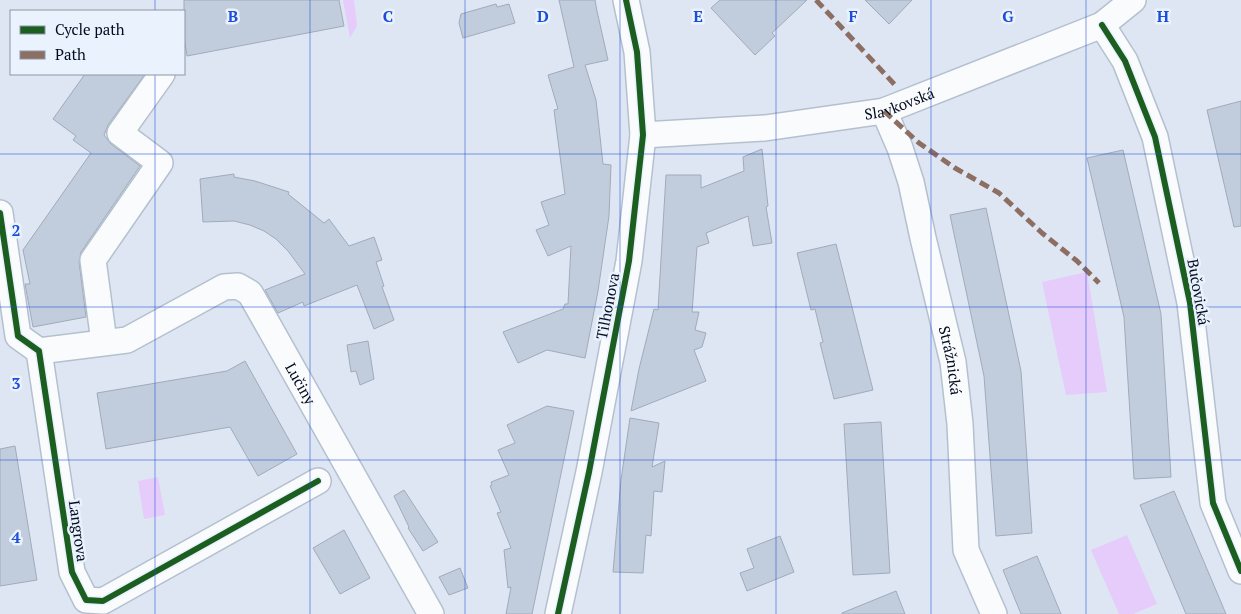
<svg xmlns="http://www.w3.org/2000/svg" width="1241" height="614" font-family="'PT Serif',serif">
  <style>
    .green { fill: #e5ccfa }
    .building { fill: #c1cddd; stroke: #a0abba }
    .lines { fill: none; stroke-linecap: round; stroke-linejoin: round }
    .minor-casing { stroke: #b5c0cf; stroke-width: 28 }
    .minor { stroke: #fafbfd; stroke-width: 25 }
    .quiet { stroke: #8d6e63; stroke-width: 5; stroke-dasharray: 10 5; stroke-linecap: butt }
    .cycleway-casing { stroke: #e9f2fd; stroke-width: 9 }
    .cycleway { stroke: #1b5e20; stroke-width: 6 }
    .grid { fill: none; stroke: #1d4ed8; stroke-width: 1; stroke-opacity: 0.55 }
    .labels { text-anchor: middle; dominant-baseline: central; stroke-width: 5; stroke-linejoin: round; paint-order: stroke }
    .street-label { font-size: 15px; fill: #020c1f; stroke: #e9f2fd }
    .grid-label { font-size: 16px; text-anchor: middle; font-weight: bold; fill: #1d4ed8; stroke: #e9f2fd; stroke-width: 5; stroke-linejoin: round; paint-order: stroke }
  </style>
  <rect width="100%" height="100%" fill="#dee6f3"/>
  <g class="green">
    <polygon points="343,0 354,0 357,26 350,38"/>
    <polygon points="1087,272 1107,392 1066,395 1042,282"/>
    <polygon points="158,477 165,515 144,519 138,481"/>
    <polygon points="1127,535 1157,604 1133,614 1119,614 1091,550"/>
  </g>
  <g class="building">
    <polygon points="184,0 339,0 344,26 187,56 184,37"/>
    <polygon points="559,0 595,0 597,11 608,60 585,65 596,100 603,164 611,165 609,216 598,291 585,358 547,350 518,363 503,332 563,309 565,304 568,304 571,246 548,256 536,230 549,225 541,202 565,194 554,110 558,109 548,75 574,67"/>
    <polygon points="720,0 807,0 772,33 775,36 755,55 711,8"/>
    <polygon points="865,0 912,0 889,24"/>
    <polygon points="496,4 497,7 509,4 515,23 463,38 459,23 461,14"/>
    <polygon points="85,74 145,74 108,125 104,135 111,144 140,166 81,252 79,262 86,317 33,327 25,284 30,284 23,250 91,153 73,140 76,136 53,119"/>
    <polygon points="1241,101 1241,226 1234,227 1207,110"/>
    <polygon points="762,149 768,206 766,207 772,243 753,246 748,216 706,233 709,243 697,247 692,312 699,312 695,330 706,333 702,347 694,350 706,381 631,411 639,369 654,309 658,310 666,175 701,175 701,188 744,171 743,157"/>
    <polygon points="1123,150 1161,314 1171,477 1134,479 1124,317 1087,158"/>
    <polygon points="234,174 234,177 255,181 289,192 288,194 324,223 329,219 349,246 374,237 382,260 376,262 384,286 382,287 394,320 374,329 357,285 304,306 303,302 278,313 265,290 305,274 288,251 276,239 264,231 250,225 234,221 203,222 200,179"/>
    <polygon points="986,208 1021,371 1032,533 996,536 984,376 950,215"/>
    <polygon points="836,244 873,390 834,399 820,343 823,342 815,309 811,310 797,253"/>
    <polygon points="368,341 374,379 360,385 356,371 351,372 347,345"/>
    <polygon points="245,361 297,454 258,476 230,427 106,449 97,393 227,371"/>
    <polygon points="547,406 574,411 532,614 506,614 511,587 508,588 504,550 511,548 497,513 501,512 490,486 492,485 491,482 509,475 498,450 515,443 507,425"/>
    <polygon points="630,418 659,423 652,467 665,461 662,492 654,491 651,536 646,535 643,573 613,572 621,480"/>
    <polygon points="881,422 890,573 853,575 844,424"/>
    <polygon points="15,446 37,580 0,586 0,449"/>
    <polygon points="404,490 438,542 423,551 408,528 409,527 394,496"/>
    <polygon points="1174,491 1226,614 1186,614 1140,505"/>
    <polygon points="344,530 370,578 340,594 313,548"/>
    <polygon points="780,536 794,572 747,591 740,573 754,568 747,549"/>
    <polygon points="1037,556 1061,614 1021,614 1003,570"/>
    <polygon points="460,568 468,588 449,595 439,577"/>
    <polygon points="896,591 905,614 842,614 842,613"/>
  </g>
  <g class="lines">
    <defs>
      <g id="minor">
        <polyline points="1102,25 1125,61 1155,137 1190,303 1213,503 1241,571"/>
        <path id="s1" d="M 884,111 L 900,148 L 911,182 L 923,238 L 953,362 L 960,424 L 966,550 L 994,614"/>
        <path id="s2" d="M 643,135 L 765,128 L 884,111 L 1102,25 L 1133,0"/>
        <polyline points="0,213 18,336 39,351 72,572 86,600 103,601 318,481"/>
        <polyline points="104,342 93,260 160,163 120,133 162,74"/>
        <path id="s3" d="M 39,351 L 127,340 L 224,287 L 238,286 L 250,293 L 431,614"/>
        <polyline points="558,614 589,472 629,261 643,135 637,52 626,0"/>
      </g>
    </defs>
    <use href="#minor" class="minor-casing"/>
    <use href="#minor" class="minor"/>
    <g class="quiet">
      <polyline points="816,0 896,86"/>
      <polyline points="884,111 919,143 955,168 999,193 1042,233 1077,261 1099,283"/>
    </g>
    <defs>
      <g id="cycleway">
        <polyline points="1102,25 1125,61 1155,137 1190,303 1213,503 1241,571"/>
        <polyline points="0,213 18,336 39,351 72,572 86,600 103,601 318,481"/>
        <polyline points="558,614 589,472 629,261 643,135 637,52 626,0"/>
      </g>
    </defs>
    <use href="#cycleway" class="cycleway-casing"/>
    <use href="#cycleway" class="cycleway"/>
  </g>
  <path class="grid" d="M 155,0 L 155,11M 310,0 L 310,614M 465,0 L 465,614M 620,0 L 620,614M 776,0 L 776,614M 931,0 L 931,614M 1086,0 L 1086,614M 155,74 L 155,614M 0,154 L 1241,154M 0,307 L 1241,307M 0,460 L 1241,460"/>
  <g class="labels">
    <g class="street-label">
      <text stroke="none"><textPath href="#s2" startOffset="259">Slavkovská</textPath></text>
      <text transform="translate(1199 292) rotate(80)">Bučovická</text>
      <text transform="translate(607 306) rotate(-79)">Tilhonova</text>
      <text stroke="none"><textPath href="#s1" startOffset="259">Strážnická</textPath></text>
      <text stroke="none"><textPath href="#s3" startOffset="331">Lučiny</textPath></text>
      <text transform="translate(79 531) rotate(82)">Langrova</text>
    </g>
  </g>
  <g class="grid-label">
    <text x="233" y="22">B</text>
    <text x="388" y="22">C</text>
    <text x="543" y="22">D</text>
    <text x="698" y="22">E</text>
    <text x="853" y="22">F</text>
    <text x="1008" y="22">G</text>
    <text x="1163" y="22">H</text>
    <text x="16" y="236">2</text>
    <text x="16" y="389">3</text>
    <text x="16" y="543">4</text>
  </g>
  <rect x="10" y="10" width="175" height="65" fill="#e9f2fd" stroke="#8d96a4"/>
  <rect x="20" y="26" width="25" height="8" fill="#1b5e20" stroke="#8d96a4"/>
  <text x="55" y="35" font-size="15" fill="#020c1f">Cycle path</text>
  <rect x="20" y="51" width="25" height="8" fill="#8d6e63" stroke="#8d96a4"/>
  <text x="55" y="60" font-size="15" fill="#020c1f">Path</text>
</svg>
